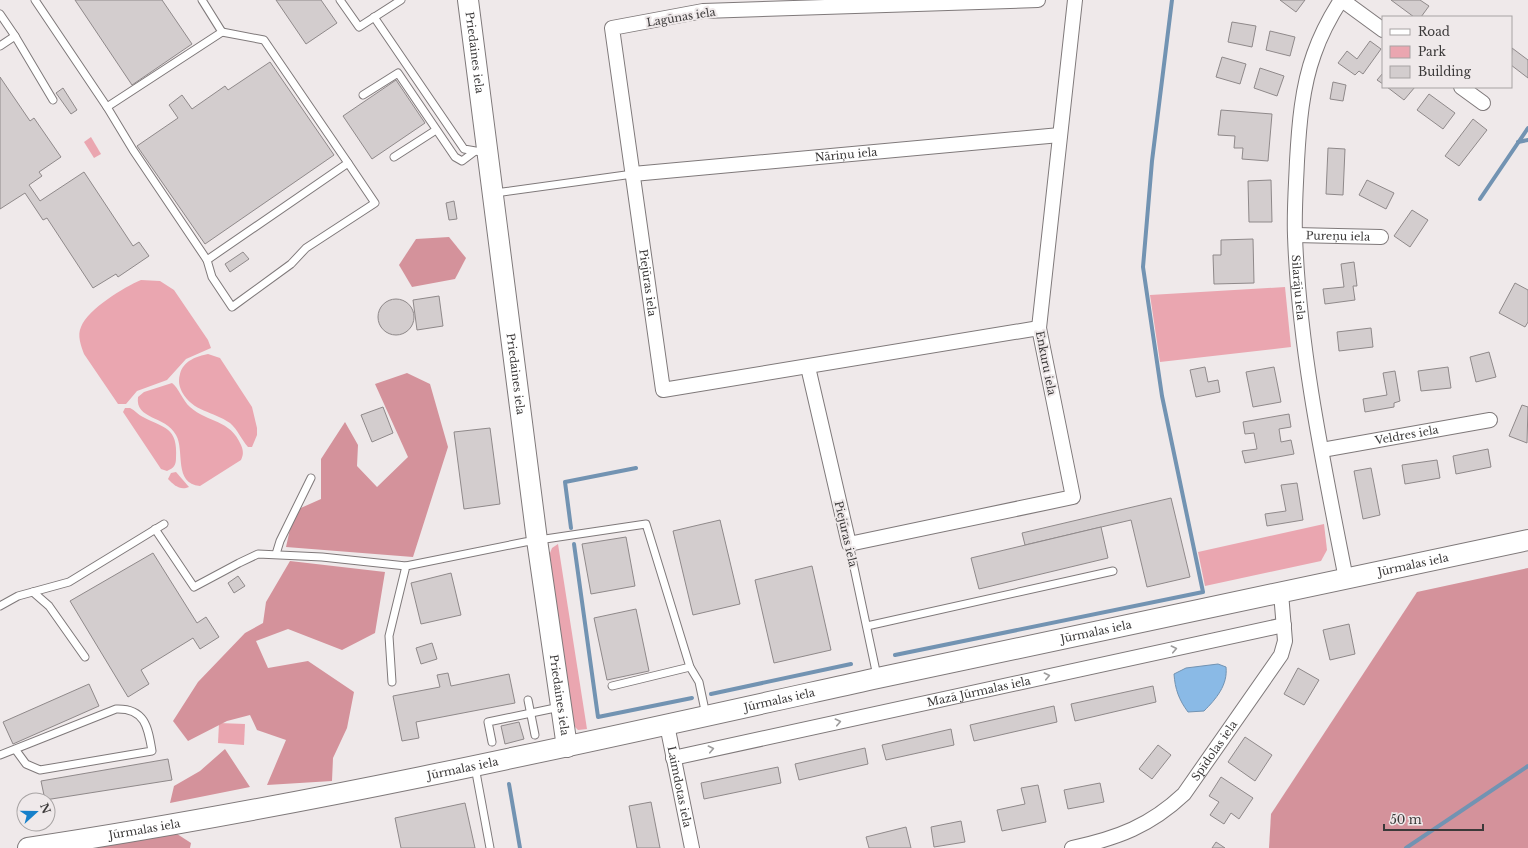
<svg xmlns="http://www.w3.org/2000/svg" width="1528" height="848" font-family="'Libre Baskerville',serif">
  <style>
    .green { fill: #eaa6b0 }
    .forest { fill: #d4929b }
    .water { fill: #8abae6; stroke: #7293b2 }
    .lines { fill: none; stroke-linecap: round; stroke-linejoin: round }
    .stream { stroke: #7293b2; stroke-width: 4 }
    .building { fill: #d3cdce; stroke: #8f898a }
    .lane-casing { stroke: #7f797a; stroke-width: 9 }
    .street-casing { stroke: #7f797a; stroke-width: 16 }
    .secondary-casing { stroke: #7f797a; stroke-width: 22 }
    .lane { stroke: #fff; stroke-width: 7 }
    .street { stroke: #fff; stroke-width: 14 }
    .secondary { stroke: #fff; stroke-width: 20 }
    .oneway { stroke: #9d9c9c }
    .labels { text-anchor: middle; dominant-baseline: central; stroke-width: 4; stroke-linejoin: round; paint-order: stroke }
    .street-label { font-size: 11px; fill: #3b3939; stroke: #efe9ea }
  </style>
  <rect width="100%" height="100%" fill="#efe9ea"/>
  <g class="green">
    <polygon points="91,137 101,154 94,158 84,142"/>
    <path d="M 141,280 L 160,281 L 174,290 L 208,340 L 211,348 L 186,359 L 167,380 L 137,391 L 126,404 L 118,404 L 84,354 C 81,346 77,335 81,327 C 88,309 124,287 141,280 Z"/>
    <polygon points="1285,287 1291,347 1160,362 1150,295"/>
    <path d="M 208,354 L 220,358 L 252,407 L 257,428 L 257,435 L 252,447 L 248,447 C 241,439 238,430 230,423 C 213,411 193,412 182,392 C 179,386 178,381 180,374 C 183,361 197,356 208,354 Z"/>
    <path d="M 172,383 C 178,387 183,401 190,407 C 208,423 230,419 241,445 C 243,450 244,454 241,460 L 200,486 C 173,484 185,450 176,435 C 165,415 135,420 138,397 L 144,392 Z"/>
    <path d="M 125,408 L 130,408 C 135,410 138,415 143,417 C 164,428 178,427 176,458 C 176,465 174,468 167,471 L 161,469 L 123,412 Z"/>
    <path d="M 176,472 L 189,487 C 180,491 174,485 168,479 L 171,473 Z"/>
    <polygon points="1324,524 1327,550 1321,561 1205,586 1198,552"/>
    <polygon points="558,544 587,729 578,730 572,724 548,558 552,548"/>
    <polygon points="219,723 245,724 244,745 218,743"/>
  </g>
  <g class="forest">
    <polygon points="449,237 466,258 455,279 412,287 399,265 416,239"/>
    <polygon points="407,373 430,384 448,447 413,557 286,547 294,511 321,499 321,459 345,422 358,445 357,466 377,487 408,457 375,384"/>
    <polygon points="290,561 385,572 375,633 342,650 288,629 256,641 268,668 308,661 354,692 347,728 333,758 332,781 267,785 286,740 257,730 250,715 227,721 188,741 173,721 198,682 245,633 263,623 266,602"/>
    <polygon points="1528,568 1528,848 1269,848 1271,814 1417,592"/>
    <polygon points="225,749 250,787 170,803 174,786 200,771"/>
    <polygon points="174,832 191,843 190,848 95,848"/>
  </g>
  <path class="water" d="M 1218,664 L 1226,667 C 1228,685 1216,699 1204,711 L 1188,712 C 1179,700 1175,689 1174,674 L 1186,668 Z"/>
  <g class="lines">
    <g class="stream">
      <polyline points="1518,142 1528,140"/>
      <polyline points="1480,199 1528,128"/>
      <polyline points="571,528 565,482 636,468"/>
      <polyline points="574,544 598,717 692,698"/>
      <polyline points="895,655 1203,592 1162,396 1143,267 1152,161 1172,0"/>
      <polyline points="711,694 851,664"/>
      <polyline points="509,784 520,848"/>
      <polyline points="1406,848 1528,766"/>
    </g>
  </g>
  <g class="building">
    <polygon points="75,0 162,0 192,44 132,85"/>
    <polygon points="276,0 321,0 337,23 306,44"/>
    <polygon points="1280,0 1305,0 1296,12"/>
    <polygon points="1391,0 1420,0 1429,6 1421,17 1414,17"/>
    <polygon points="1232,22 1256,26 1252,47 1228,42"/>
    <polygon points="1270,31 1295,37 1290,56 1266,50"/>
    <polygon points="1370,41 1381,49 1363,74 1359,71 1355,75 1338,63 1347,51 1357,59"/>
    <polygon points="1512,48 1528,60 1528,78 1511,65"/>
    <polygon points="1222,57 1246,64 1240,84 1216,77"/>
    <polygon points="270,62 334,155 205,244 137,146 178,118 169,105 182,95 192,109 225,86 228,90"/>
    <polygon points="1260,68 1284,76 1277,96 1254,88"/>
    <polygon points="1383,73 1383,84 1377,80"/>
    <polygon points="0,77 30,121 34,118 61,157 39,172 42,176 29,185 40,201 84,172 133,246 139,242 149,256 118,277 116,274 93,288 47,218 43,220 25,193 0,209"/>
    <polygon points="396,80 425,123 372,159 343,116"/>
    <polygon points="1333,82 1346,85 1343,101 1330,99"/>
    <polygon points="1387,87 1415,87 1404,100"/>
    <polygon points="63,88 77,110 71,114 56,93"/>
    <polygon points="1429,94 1455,113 1443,129 1417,110"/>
    <polygon points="1221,110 1272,114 1268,161 1242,159 1243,148 1234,148 1235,136 1218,135"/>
    <polygon points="1473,119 1487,130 1459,166 1445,156"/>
    <polygon points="1328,148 1345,149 1343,195 1326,194"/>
    <polygon points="1271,180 1272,222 1249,222 1248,181"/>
    <polygon points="1367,180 1394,193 1386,209 1359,195"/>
    <polygon points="454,201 457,219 449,220 446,203"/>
    <polygon points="1412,210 1428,220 1410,247 1394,236"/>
    <polygon points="1253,239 1254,283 1214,284 1213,255 1221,255 1221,240"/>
    <polygon points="243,252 249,259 230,272 225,264"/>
    <polygon points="1354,262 1357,286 1353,286 1355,300 1325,304 1323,289 1344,287 1341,264"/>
    <polygon points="1515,283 1528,290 1528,322 1525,327 1499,313"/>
    <polygon points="439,296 443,326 417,330 413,300"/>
    <circle cx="396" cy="317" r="18"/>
    <polygon points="1371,328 1373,347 1339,351 1337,332"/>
    <polygon points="1489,352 1496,377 1476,382 1470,357"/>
    <polygon points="1205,367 1208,382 1218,380 1220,392 1196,397 1190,370"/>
    <polygon points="1274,367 1281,402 1253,407 1246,372"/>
    <polygon points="1448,367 1451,388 1421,391 1418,371"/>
    <polygon points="1395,371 1400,401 1394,403 1394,407 1365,412 1363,399 1387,395 1383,373"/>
    <polygon points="1522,405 1528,407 1527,443 1509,436"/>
    <polygon points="383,407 393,433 372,442 361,415"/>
    <polygon points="1289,414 1291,427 1279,429 1281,442 1291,440 1294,454 1245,463 1242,451 1257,449 1254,433 1245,434 1243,422"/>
    <polygon points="490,428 500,504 464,509 454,432"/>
    <polygon points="1488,449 1491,467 1456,474 1453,456"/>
    <polygon points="1437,460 1440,478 1405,484 1402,465"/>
    <polygon points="1371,468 1380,515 1363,519 1354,471"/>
    <polygon points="1297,483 1303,520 1267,526 1265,514 1286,511 1281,485"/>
    <polygon points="1171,498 1190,577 1147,587 1131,520 1025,545 1022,533"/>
    <polygon points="720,520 740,604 693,615 673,531"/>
    <polygon points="1101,527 1108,558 979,589 971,558"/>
    <polygon points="626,537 635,586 591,594 582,544"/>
    <polygon points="153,553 197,623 206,617 219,637 200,649 193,638 141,670 149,684 128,697 70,601"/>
    <polygon points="812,566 831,650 774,663 755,580"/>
    <polygon points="451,573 461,615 421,624 411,583"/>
    <polygon points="238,576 245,586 234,593 228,583"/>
    <polygon points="636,609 649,671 607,680 594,618"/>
    <polygon points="1349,624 1355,654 1330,660 1323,630"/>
    <polygon points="432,643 437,659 421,664 416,648"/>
    <polygon points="1298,668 1319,680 1304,705 1284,694"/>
    <polygon points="448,673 451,686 509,674 515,703 416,722 419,738 402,741 393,696 440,687 437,675"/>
    <polygon points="89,684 99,706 13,744 3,722"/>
    <polygon points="1153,686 1156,702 1075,721 1071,704"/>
    <polygon points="1054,706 1057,722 974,741 970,725"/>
    <polygon points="519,722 524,739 505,744 501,726"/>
    <polygon points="951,729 954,745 886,760 882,745"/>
    <polygon points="1245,737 1272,755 1255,781 1228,762"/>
    <polygon points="1158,745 1171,755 1152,779 1139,769"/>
    <polygon points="865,748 868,764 799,780 795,764"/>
    <polygon points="168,759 172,780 45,800 41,781"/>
    <polygon points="778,767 781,783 704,799 701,783"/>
    <polygon points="1221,777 1253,798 1239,819 1231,813 1224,824 1210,815 1219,802 1209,796"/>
    <polygon points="1100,783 1104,802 1068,809 1064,790"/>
    <polygon points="1038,785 1046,822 1002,831 997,810 1025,804 1021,788"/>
    <polygon points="651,802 660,848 637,848 629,806"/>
    <polygon points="465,803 475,848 401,848 395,818"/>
    <polygon points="961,821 965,842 934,847 931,827"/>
    <polygon points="906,827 911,848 869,848 866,837"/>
    <polygon points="1216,842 1225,848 1212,848"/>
  </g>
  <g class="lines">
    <defs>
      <g id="lane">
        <polyline points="35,0 107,107 222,32 202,0"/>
        <polyline points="340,0 359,27 401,0"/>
        <polyline points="0,14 15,36 53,100"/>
        <polyline points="374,17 464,149 487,153"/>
        <polyline points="0,46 15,36"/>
        <polyline points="363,95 398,73 455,157 462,161 474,152"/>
        <polyline points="107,107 133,150 207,260 348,163 264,40 222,32"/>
        <polyline points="394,157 436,130"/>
        <polyline points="495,193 633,174"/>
        <polyline points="207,260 212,277 232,307 291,264 306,248 375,203 348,163"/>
        <polyline points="155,529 194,587 239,563 258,554 322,557 406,566"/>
        <polyline points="849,544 877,676"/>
        <polyline points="276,554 280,541 311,478"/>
        <polyline points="33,592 49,606 85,657"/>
        <polyline points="0,606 18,596 69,582 164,524"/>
        <polyline points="867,626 1113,571"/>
        <polyline points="392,682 389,636 406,566 525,542 646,524 690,667 699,682 706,715"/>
        <polyline points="612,686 690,667"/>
        <polyline points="528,700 535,735"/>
        <polyline points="492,742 488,722 560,707"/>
        <path d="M 0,755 L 116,709 C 145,708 148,727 152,751 L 40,770 L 26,764 L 15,749"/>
        <polyline points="475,767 490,848"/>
      </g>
      <g id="street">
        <path id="s1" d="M 1038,0 L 703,11 L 612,28 L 663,390 L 1039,328"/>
        <path id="s2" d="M 1341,0 C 1330,17 1321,34 1314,54 C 1302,87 1299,125 1297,161 C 1296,186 1294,211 1295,236 C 1299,350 1324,467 1346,579"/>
        <polyline points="1342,0 1383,30"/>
        <polyline points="1461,87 1483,103"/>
        <path id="s3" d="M 633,174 L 1060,135"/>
        <path id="s4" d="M 1295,235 L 1381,237"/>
        <polyline points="808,367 849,544 1073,497 1039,328 1075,0"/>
        <path id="s5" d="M 1322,450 L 1490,420"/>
        <path id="s6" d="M 667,725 L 692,848"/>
        <path id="s7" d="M 673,758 L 1284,625"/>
        <path id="s8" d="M 1072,848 C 1118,838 1150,826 1184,794 L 1281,655 L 1285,641 L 1281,593"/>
      </g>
      <g id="secondary">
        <path id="s9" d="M 468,0 L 537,540 L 567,747"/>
        <path id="s10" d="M 28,848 C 312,805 593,741 873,679 C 1091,632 1310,587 1528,540"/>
      </g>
    </defs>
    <use href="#lane" class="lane-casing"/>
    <use href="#street" class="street-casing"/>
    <use href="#secondary" class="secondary-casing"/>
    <use href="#lane" class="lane"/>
    <use href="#street" class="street"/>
    <use href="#secondary" class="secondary"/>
  </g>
  <defs><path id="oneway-chevron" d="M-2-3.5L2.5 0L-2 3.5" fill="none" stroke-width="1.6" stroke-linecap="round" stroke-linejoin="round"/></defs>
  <g class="oneway">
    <use href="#oneway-chevron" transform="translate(1174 649) rotate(-12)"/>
    <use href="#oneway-chevron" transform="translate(1047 676) rotate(-12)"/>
    <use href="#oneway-chevron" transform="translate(838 722) rotate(-12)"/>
    <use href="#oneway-chevron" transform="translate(711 749) rotate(-12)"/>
  </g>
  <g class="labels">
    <g class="street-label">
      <text transform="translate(681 17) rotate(-9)">Lagūnas iela</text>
      <text stroke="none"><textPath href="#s9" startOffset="53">Priedaines iela</textPath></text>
      <text stroke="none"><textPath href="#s3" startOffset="214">Nāriņu iela</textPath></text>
      <text stroke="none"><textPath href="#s4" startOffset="43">Pureņu iela</textPath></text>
      <text stroke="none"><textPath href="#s1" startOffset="685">Piejūras iela</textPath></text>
      <text stroke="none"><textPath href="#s2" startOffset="296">Silarāju iela</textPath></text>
      <text transform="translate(1046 363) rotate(79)">Enkuru iela</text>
      <text stroke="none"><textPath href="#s9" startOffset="377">Priedaines iela</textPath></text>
      <text stroke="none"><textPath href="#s5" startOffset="86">Veldres iela</textPath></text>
      <text transform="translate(846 534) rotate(77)">Piejūras iela</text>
      <text stroke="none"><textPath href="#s10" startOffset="1414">Jūrmalas iela</textPath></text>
      <text stroke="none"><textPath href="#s10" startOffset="1090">Jūrmalas iela</textPath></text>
      <text stroke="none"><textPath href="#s7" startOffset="313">Mazā Jūrmalas iela</textPath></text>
      <text stroke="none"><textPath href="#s9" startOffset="701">Priedaines iela</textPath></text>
      <text stroke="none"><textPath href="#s10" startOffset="766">Jūrmalas iela</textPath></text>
      <text stroke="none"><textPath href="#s8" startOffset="179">Spīdolas iela</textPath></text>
      <text stroke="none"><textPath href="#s10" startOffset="442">Jūrmalas iela</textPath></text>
      <text stroke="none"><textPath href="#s6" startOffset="63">Laimdotas iela</textPath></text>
      <text stroke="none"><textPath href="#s10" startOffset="118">Jūrmalas iela</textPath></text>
    </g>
  </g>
  <rect x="1382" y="16" width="130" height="72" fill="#efe9ea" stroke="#a7a3a3"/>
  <rect x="1390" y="29" width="20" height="6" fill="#ffffff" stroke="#a7a3a3"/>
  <text x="1418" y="36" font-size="12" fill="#3b3939">Road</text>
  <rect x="1390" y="46" width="20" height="12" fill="#eaa6b0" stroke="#a7a3a3"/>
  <text x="1418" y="56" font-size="12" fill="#3b3939">Park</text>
  <rect x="1390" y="66" width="20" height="12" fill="#d3cdce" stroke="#a7a3a3"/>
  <text x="1418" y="76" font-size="12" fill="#3b3939">Building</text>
  <g transform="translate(36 812) rotate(69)"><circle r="19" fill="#efe9ea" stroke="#a7a3a3"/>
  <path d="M0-3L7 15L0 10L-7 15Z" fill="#1680ca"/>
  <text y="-6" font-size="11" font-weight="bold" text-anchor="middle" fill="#3b3939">N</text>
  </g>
  <path d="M1384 824v6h99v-6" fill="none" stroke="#3b3939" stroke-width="2"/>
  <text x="1390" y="824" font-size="12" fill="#3b3939" stroke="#efe9ea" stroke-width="3" paint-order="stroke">50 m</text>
</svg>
